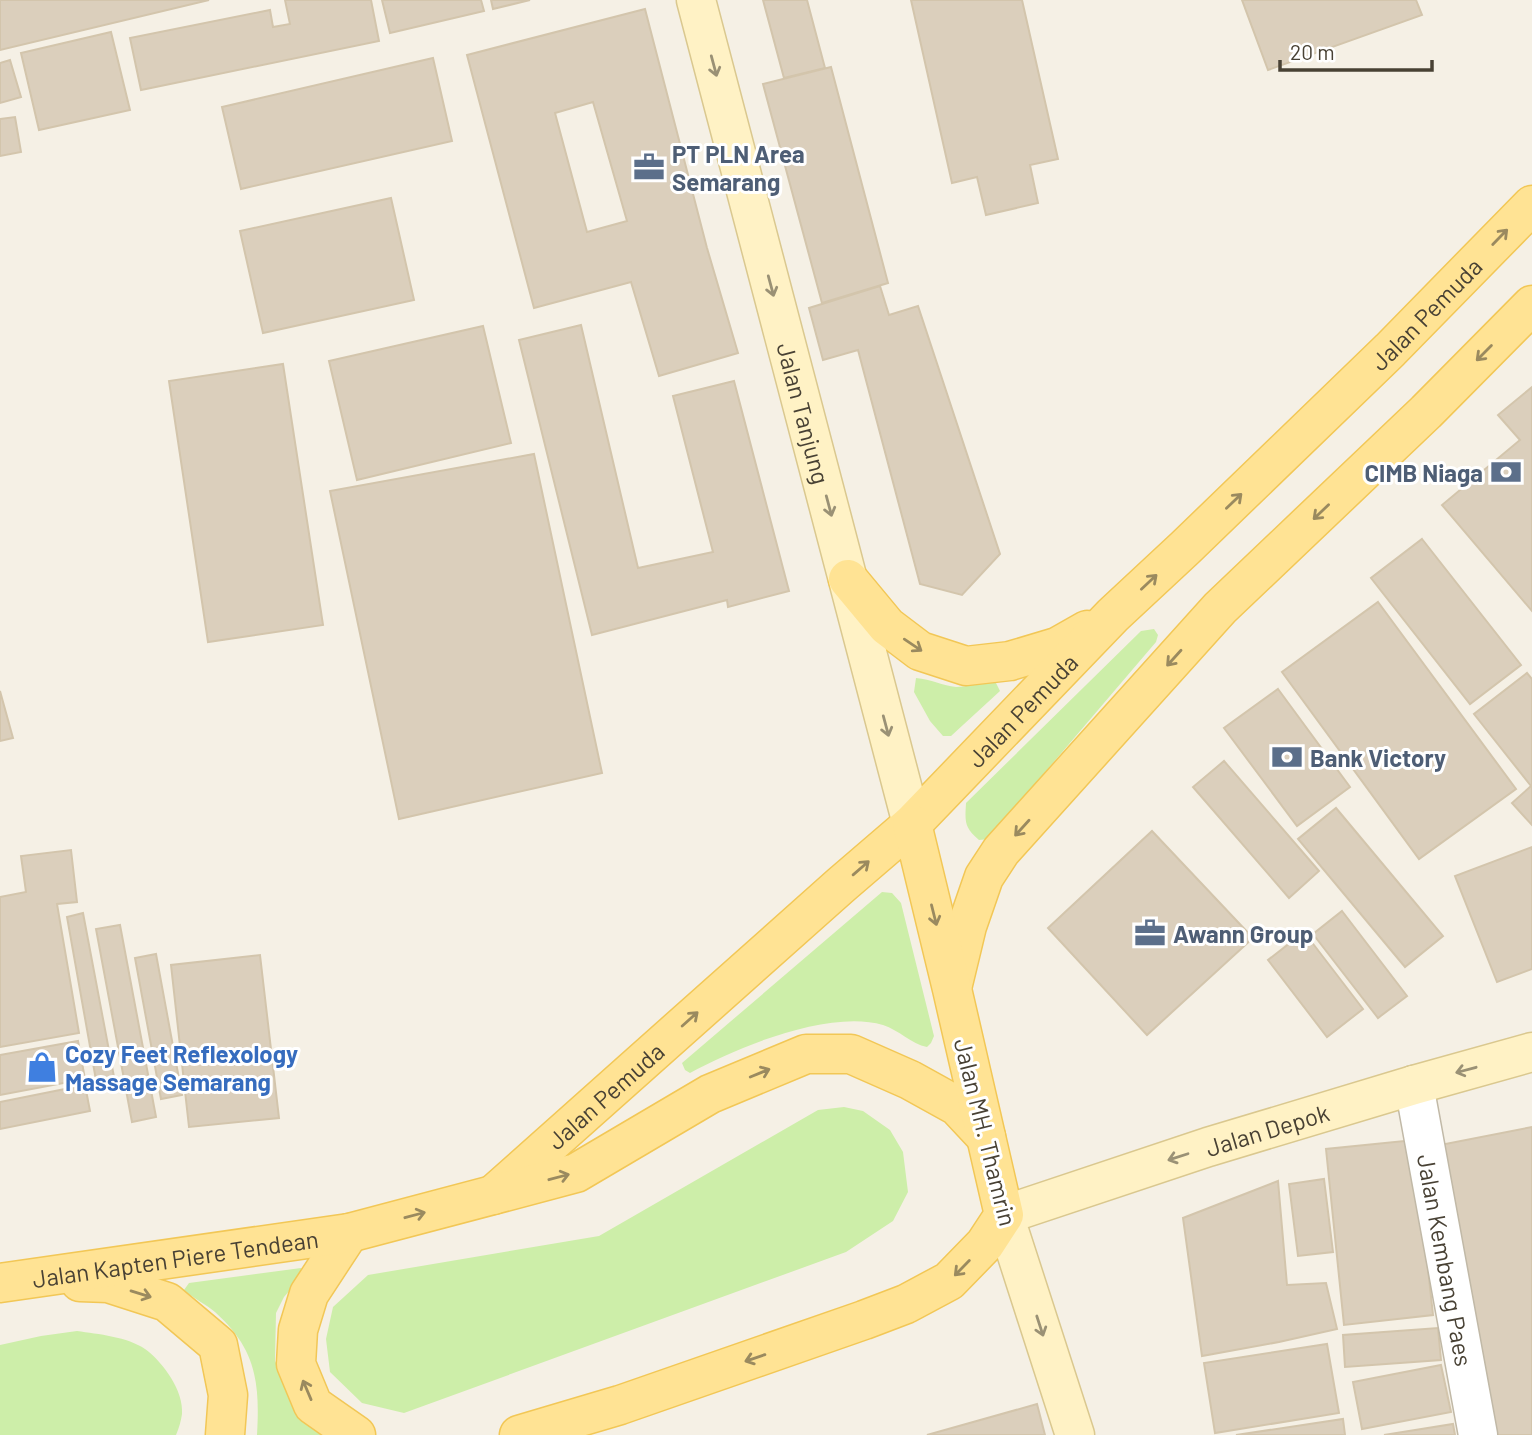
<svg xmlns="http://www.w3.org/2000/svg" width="1532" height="1435" font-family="Barlow,sans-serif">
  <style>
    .green { fill: #cdeea9 }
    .building { fill: #dbcfbc; stroke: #d3c5ac; stroke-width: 2; fill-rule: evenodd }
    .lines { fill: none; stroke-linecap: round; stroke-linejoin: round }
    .street-casing { stroke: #c1b9a7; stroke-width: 41 }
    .secondary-casing { stroke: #dac88f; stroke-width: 41 }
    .primary-casing { stroke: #f2c756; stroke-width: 41 }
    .street { stroke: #fff; stroke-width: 38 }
    .secondary { stroke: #fff2c5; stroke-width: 38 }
    .primary { stroke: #ffe394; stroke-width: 38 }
    .oneway { stroke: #9a9175 }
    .oneway2 { stroke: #9a8a5f }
    .labels { text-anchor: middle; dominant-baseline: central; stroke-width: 6; stroke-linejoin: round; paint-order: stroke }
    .service-label { font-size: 24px; font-weight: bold; fill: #4e5e75; stroke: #fff; text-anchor: start }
    .street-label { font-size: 24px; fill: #484134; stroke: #fff }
    .shop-label { font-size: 24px; font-weight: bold; fill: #366cbe; stroke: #fff; text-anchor: start }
  </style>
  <rect width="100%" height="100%" fill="#f5f0e5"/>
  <g class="green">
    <path d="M 1154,629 L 1158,635 L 1156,642 L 988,839 L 979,840 C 964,827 965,822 966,803 L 1141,631 Z"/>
    <path d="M 916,678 C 931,679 943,686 956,687 C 969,687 982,681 996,683 L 1000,691 L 951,736 L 943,736 L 930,721 L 914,692 Z"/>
    <path d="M 882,892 L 892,893 L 901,903 L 934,1036 L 931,1043 L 927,1047 C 911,1044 899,1030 883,1025 C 830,1009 737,1047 690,1073 L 685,1070 L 682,1063 Z"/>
    <polygon points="844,1107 863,1111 890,1130 903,1152 908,1192 893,1221 846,1252 404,1413 362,1403 330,1372 326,1339 333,1307 368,1275 599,1236 818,1110"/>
    <path d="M 301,1268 L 303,1275 L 284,1297 L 276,1313 L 275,1361 L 285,1380 L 324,1435 L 257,1435 C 260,1382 256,1349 215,1312 C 206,1304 194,1299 184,1290 L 189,1283 Z"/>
    <path d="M 77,1331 C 98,1334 128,1337 145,1349 C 163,1362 184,1391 182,1414 C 181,1421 179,1428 176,1435 L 0,1435 L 0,1345 L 41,1336 Z"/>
  </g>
  <g class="building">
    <polygon points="0,0 209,0 0,50"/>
    <polygon points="285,0 371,0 379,41 141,90 130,38 270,10 273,27 290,24"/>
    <polygon points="382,0 481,0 484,11 390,33"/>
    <polygon points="491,0 530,0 493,9"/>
    <polygon points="763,0 807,0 825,68 784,78"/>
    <polygon points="911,0 1022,0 1058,159 1030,165 1038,203 986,215 977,177 952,183"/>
    <polygon points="1242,0 1416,0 1422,15 1268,70"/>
    <path d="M 645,9 L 707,248 L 738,353 L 659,376 L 631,282 L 534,308 L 467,55 ZM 593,102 L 627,221 L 587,232 L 555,113 Z"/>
    <polygon points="111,32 130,110 39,130 21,53"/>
    <polygon points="433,58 452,141 241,189 222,107"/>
    <polygon points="10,60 21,97 0,103 0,63"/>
    <polygon points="831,67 888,283 822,303 763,84"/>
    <polygon points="15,117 21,152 0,156 0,119"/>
    <polygon points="391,198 414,300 263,333 240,231"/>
    <polygon points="880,286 889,315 918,306 1000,554 962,595 920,584 858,350 823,360 809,308"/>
    <polygon points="581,325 638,568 713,552 673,396 734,381 789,591 728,607 727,600 592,635 519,340"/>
    <polygon points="483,326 511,443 357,480 329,361"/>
    <polygon points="283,364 323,625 208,642 169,381"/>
    <polygon points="1532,387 1532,611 1442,505 1520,440 1498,415"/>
    <polygon points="534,454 602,773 399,819 330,491"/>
    <polygon points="1422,539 1521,665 1470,704 1371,578"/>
    <polygon points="1378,602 1516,789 1419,859 1282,672"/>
    <polygon points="1527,673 1532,679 1532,825 1512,803 1531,786 1474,714"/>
    <polygon points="1278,689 1350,787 1297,826 1224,728"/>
    <polygon points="0,691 13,738 0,741"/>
    <polygon points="1224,761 1319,871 1289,898 1193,787"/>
    <polygon points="1336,808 1443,936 1405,967 1298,839"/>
    <polygon points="1152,831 1253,938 1147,1035 1048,928"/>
    <polygon points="1532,847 1532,969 1497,982 1455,876"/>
    <polygon points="71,850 77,902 57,904 79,1033 0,1047 0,897 26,892 21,856"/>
    <polygon points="1342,911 1407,996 1378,1018 1313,934"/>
    <polygon points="83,913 114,1077 96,1080 67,917"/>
    <polygon points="120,925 156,1117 132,1122 96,929"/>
    <polygon points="1304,932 1363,1009 1327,1037 1268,960"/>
    <polygon points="156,954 182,1095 161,1099 135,958"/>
    <polygon points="260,955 279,1118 189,1127 171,965"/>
    <polygon points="78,1041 85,1079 0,1095 0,1055"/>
    <polygon points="85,1085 90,1111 0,1129 0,1102"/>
    <polygon points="1532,1127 1532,1435 1491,1435 1435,1146"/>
    <polygon points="1414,1140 1433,1315 1344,1325 1326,1149"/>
    <polygon points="1324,1179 1333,1252 1298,1256 1289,1184"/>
    <polygon points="1278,1181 1287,1285 1326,1283 1337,1329 1279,1342 1202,1356 1183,1218"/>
    <polygon points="1438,1328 1441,1360 1345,1367 1343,1335"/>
    <polygon points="1327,1344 1339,1413 1215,1433 1204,1363"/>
    <polygon points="1441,1365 1451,1412 1362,1429 1353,1382"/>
    <polygon points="1037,1404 1045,1435 927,1435"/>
    <polygon points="1343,1419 1345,1435 1236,1435"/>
    <polygon points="1453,1424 1455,1435 1384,1435"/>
  </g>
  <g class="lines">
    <defs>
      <g id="street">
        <path id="s1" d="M 1414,1085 L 1478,1435"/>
      </g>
      <g id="secondary">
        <path id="s2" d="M 696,0 L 912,824"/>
        <path id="s3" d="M 1075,1435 L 1004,1215 L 1208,1147 L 1414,1085 L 1532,1052"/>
      </g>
      <g id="primary">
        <polyline points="848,579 887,626 920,651 966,666 1010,661 1057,647 1087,630"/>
        <polyline points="953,984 967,926 984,877 1001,851 1220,608 1426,412 1532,305"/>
        <path id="s4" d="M 493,1195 L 841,885 L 912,824 L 1113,615 L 1185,548 L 1390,350 L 1532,205"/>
        <polyline points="349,1233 309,1294 298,1330 296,1364 313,1405 356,1435"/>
        <polyline points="80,1282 108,1283 167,1302 218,1345 228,1395 225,1435"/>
        <path id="s5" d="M 0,1283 L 349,1233 L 576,1173 L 710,1094 L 806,1054 L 851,1054 L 910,1080 L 957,1106 L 986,1137"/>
        <polyline points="519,1435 620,1405 864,1320 906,1304 949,1281 985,1244 1004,1215 952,989 912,824"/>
      </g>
    </defs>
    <use href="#street" class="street-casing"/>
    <use href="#secondary" class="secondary-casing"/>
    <use href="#primary" class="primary-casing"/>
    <use href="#street" class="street"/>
    <use href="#secondary" class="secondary"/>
    <use href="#primary" class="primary"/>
  </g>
  <defs><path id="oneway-shaft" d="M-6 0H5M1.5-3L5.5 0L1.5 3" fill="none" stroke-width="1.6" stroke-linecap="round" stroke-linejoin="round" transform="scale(1.75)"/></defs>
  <g class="oneway">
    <use href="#oneway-shaft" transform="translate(714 66) rotate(75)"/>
    <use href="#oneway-shaft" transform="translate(771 286) rotate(75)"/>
    <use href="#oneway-shaft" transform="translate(829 506) rotate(75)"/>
    <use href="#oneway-shaft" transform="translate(886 726) rotate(75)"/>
    <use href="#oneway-shaft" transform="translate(1466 1070) rotate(165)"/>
    <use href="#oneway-shaft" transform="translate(1178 1157) rotate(162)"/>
    <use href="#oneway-shaft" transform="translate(1040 1326) rotate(72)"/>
  </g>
  <g class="oneway2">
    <use href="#oneway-shaft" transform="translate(1500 237) rotate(-46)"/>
    <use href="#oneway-shaft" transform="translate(1484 353) rotate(135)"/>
    <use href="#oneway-shaft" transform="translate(1234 501) rotate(-44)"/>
    <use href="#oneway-shaft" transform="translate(1321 512) rotate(136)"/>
    <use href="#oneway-shaft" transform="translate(1149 582) rotate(-43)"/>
    <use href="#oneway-shaft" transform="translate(913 645) rotate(34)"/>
    <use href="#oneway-shaft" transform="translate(1174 658) rotate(132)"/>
    <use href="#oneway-shaft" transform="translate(1022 828) rotate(132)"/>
    <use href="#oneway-shaft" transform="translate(861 868) rotate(-41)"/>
    <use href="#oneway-shaft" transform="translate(934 915) rotate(76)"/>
    <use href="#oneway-shaft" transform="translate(690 1019) rotate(-42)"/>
    <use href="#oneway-shaft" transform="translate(760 1073) rotate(-22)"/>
    <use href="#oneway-shaft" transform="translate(559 1177) rotate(-15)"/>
    <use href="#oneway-shaft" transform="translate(415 1215) rotate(-15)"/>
    <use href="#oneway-shaft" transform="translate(962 1268) rotate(134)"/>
    <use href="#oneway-shaft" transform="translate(141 1294) rotate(17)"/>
    <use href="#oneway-shaft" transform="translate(755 1358) rotate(161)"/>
    <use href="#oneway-shaft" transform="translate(307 1390) rotate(-113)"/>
  </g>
  <defs>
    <symbol id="office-bare" viewBox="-9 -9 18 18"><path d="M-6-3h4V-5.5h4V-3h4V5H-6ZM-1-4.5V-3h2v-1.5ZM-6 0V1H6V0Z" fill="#5c6f8a" stroke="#fff" stroke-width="2.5" paint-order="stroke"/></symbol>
    <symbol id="bank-bare" viewBox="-9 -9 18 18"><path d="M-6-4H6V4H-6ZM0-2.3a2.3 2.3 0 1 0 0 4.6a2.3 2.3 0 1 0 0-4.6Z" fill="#5c6f8a" stroke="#fff" stroke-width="2.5" paint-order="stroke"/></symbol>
    <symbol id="shop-bare" viewBox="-9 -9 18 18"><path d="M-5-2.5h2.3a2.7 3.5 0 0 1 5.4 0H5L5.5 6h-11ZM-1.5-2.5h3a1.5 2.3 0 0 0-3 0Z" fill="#3f7fe0" stroke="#fff" stroke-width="2.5" paint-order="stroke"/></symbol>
  </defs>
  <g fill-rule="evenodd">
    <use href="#office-bare" x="627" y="145" width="44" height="44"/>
    <use href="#bank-bare" x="1484" y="450" width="44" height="44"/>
    <use href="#bank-bare" x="1265" y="735" width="44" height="44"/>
    <use href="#office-bare" x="1128" y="911" width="44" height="44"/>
    <use href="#shop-bare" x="20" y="1045" width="44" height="44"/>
  </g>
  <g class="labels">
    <g class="service-label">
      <text x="672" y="153">PT PLN Area<tspan x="672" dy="28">Semarang</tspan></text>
      <text x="1483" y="472" text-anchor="end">CIMB Niaga</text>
      <text x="1310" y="757">Bank Victory</text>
      <text x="1173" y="933">Awann Group</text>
    </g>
    <g class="street-label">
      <text stroke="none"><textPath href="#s4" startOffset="1284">Jalan Pemuda</textPath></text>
      <text stroke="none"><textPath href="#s2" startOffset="427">Jalan Tanjung</textPath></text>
      <text stroke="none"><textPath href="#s4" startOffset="718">Jalan Pemuda</textPath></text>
      <text stroke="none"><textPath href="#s4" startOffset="150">Jalan Pemuda</textPath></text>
      <text stroke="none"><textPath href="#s3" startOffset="508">Jalan Depok</textPath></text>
      <text transform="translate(986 1132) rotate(76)">Jalan MH. Thamrin</text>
      <text stroke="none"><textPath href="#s5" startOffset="177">Jalan Kapten Piere Tendean</textPath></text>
      <text stroke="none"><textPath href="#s1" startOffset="178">Jalan Kembang Paes</textPath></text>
    </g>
    <g class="shop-label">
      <text x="65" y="1053">Cozy Feet Reflexology<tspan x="65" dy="28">Massage Semarang</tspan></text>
    </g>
  </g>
  <path d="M1280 60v10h152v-10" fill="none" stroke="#484134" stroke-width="3.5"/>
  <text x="1290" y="60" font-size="21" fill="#484134" stroke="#ffffff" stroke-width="5" paint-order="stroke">20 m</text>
</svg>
